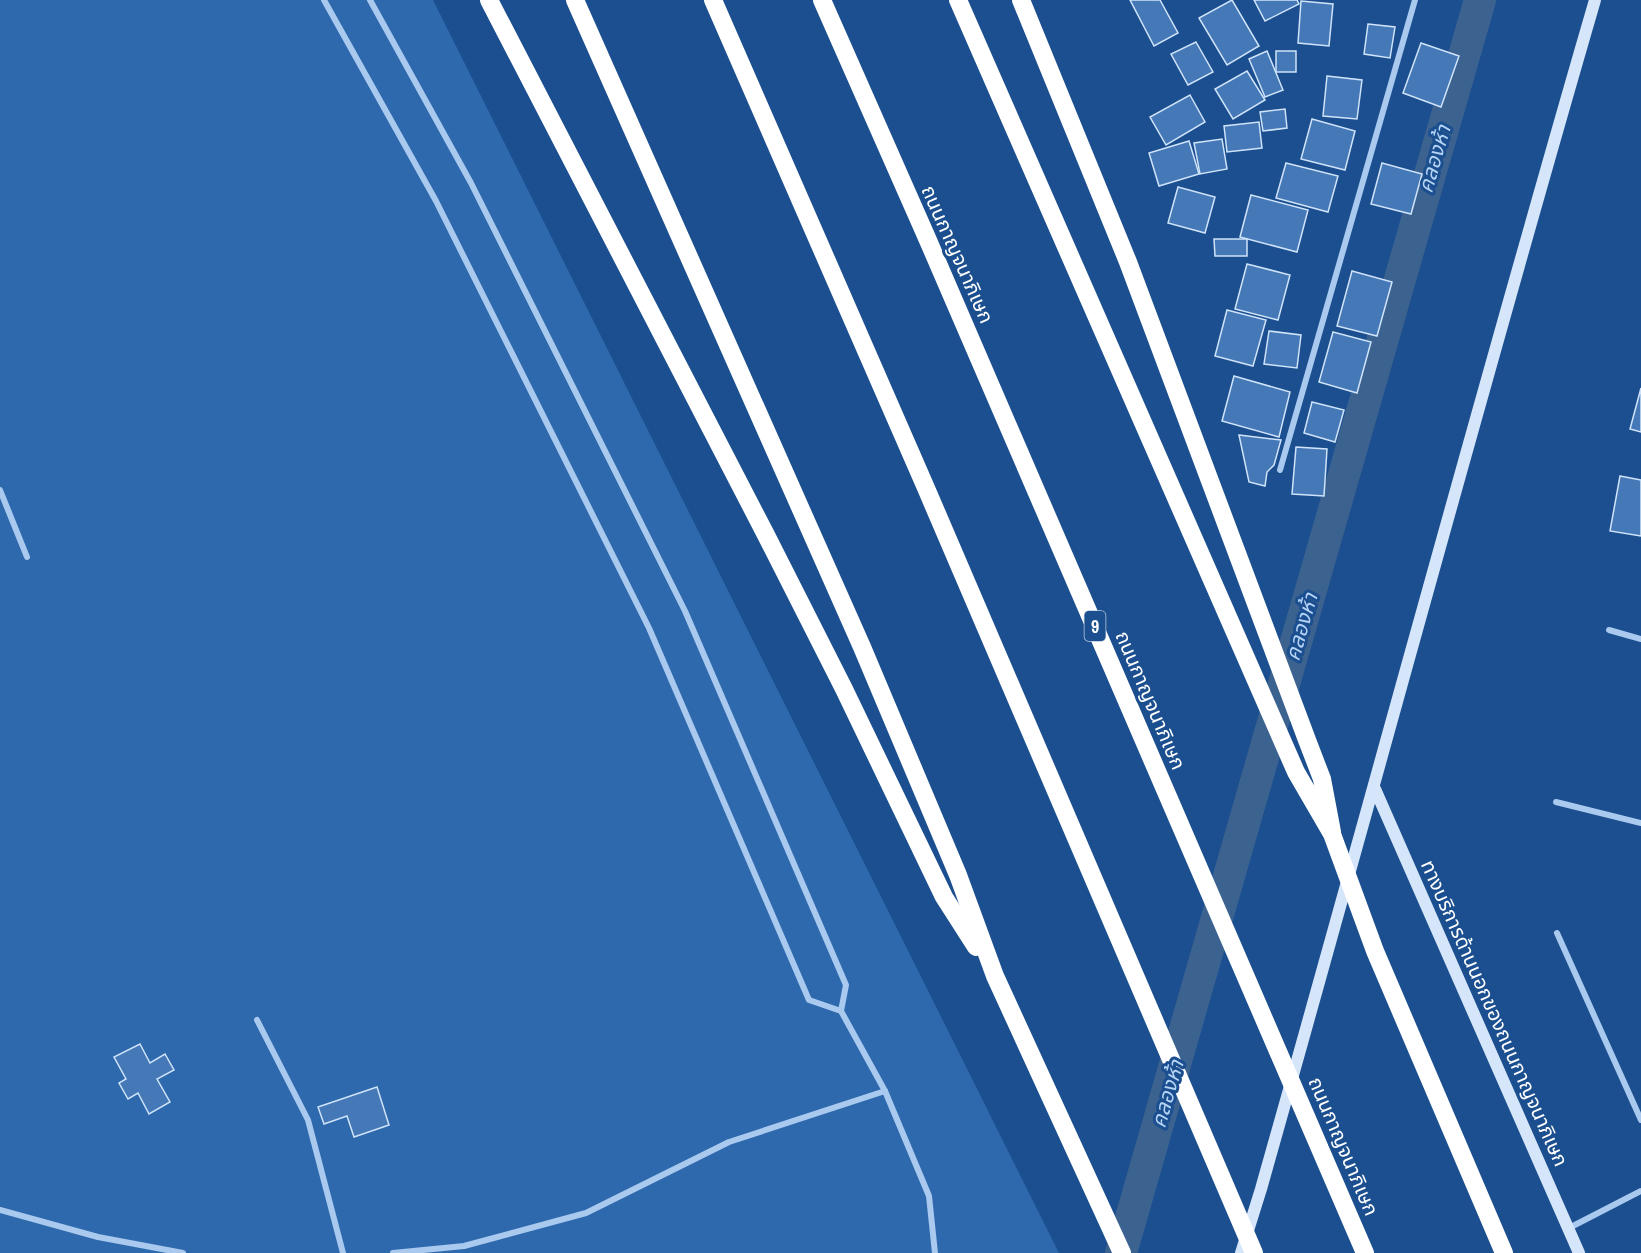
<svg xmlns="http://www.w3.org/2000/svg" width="1641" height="1253" font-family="'Archivo Narrow','Noto Sans Thai',sans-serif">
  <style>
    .green { fill: #2e69ad }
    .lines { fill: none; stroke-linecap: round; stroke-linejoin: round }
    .canal { stroke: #3c6290; stroke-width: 32 }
    .building { fill: #4478b7; stroke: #cfe3fa; stroke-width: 1.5 }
    .street { stroke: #a9c9ee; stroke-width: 6 }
    .secondary { stroke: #d6e6fa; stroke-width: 12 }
    .highway { stroke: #fff; stroke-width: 18 }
    .highway-bridge { stroke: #fff; stroke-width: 18 }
    .labels { text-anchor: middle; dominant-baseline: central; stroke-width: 6; stroke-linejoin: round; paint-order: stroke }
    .shield { fill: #1b4f8f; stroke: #bbcadd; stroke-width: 1.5 }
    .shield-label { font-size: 18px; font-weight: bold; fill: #fff }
    .street-label { font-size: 20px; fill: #fff; stroke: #1b4f8f }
    .water-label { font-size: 21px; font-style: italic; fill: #b5d3f5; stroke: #1b4f8f }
  </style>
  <rect width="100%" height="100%" fill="#1b4f8f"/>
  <polygon class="green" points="0,0 433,0 1059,1253 0,1253"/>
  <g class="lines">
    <polyline class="canal" points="1121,1253 1480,0"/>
  </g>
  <g class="building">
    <polygon points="1130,0 1160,0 1178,33 1154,46"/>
    <polygon points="1232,0 1259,46 1227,65 1199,18"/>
    <polygon points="1254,0 1297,0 1299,4 1265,21"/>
    <polygon points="1301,1 1333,4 1329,46 1298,43"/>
    <polygon points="1368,24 1395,27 1390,58 1364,54"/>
    <polygon points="1196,42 1213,72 1188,85 1171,54"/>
    <polygon points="1421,43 1459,56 1441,107 1403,93"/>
    <polygon points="1267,51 1283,90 1265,97 1249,59"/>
    <rect x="1276" y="51" width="20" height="21"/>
    <polygon points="1247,71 1265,100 1233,119 1215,89"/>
    <polygon points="1327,76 1362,80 1357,119 1323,116"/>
    <polygon points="1190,95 1205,122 1166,145 1150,117"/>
    <polygon points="1285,109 1287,128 1263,131 1260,112"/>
    <polygon points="1312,119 1355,131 1345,170 1301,159"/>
    <polygon points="1259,122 1262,148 1227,152 1224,126"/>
    <polygon points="1222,139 1227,169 1200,174 1194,143"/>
    <polygon points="1189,141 1199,174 1159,186 1149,153"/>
    <polygon points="1286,163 1338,176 1328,212 1276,198"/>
    <polygon points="1382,163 1422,174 1411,214 1371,204"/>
    <polygon points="1178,187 1215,197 1205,233 1168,223"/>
    <polygon points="1251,195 1308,210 1297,252 1240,237"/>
    <polygon points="1214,239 1247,239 1247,256 1215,256"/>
    <polygon points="1247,264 1290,275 1278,320 1235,309"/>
    <polygon points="1352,271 1392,282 1377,336 1337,326"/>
    <polygon points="1227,310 1266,320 1253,366 1215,356"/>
    <polygon points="1269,331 1301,335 1297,368 1264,364"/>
    <polygon points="1333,332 1371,342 1357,393 1319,382"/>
    <polygon points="1234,376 1290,392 1279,437 1222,421"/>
    <polygon points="1641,388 1641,432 1630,429"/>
    <polygon points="1312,402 1344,410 1335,442 1304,433"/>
    <polygon points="1239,435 1281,440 1274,465 1267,472 1265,486 1249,482"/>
    <polygon points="1296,447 1327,449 1324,496 1292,494"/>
    <polygon points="1620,476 1641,480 1641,536 1610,531"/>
    <polygon points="140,1044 150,1063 165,1054 174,1070 157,1079 170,1102 149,1114 138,1093 128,1099 119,1083 126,1079 114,1057"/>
    <polygon points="377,1087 389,1125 354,1137 347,1116 324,1124 318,1107"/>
  </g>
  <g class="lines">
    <g class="street">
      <polyline points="324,0 436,201 649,628 809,1000 841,1011"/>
      <polyline points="370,0 471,183 685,611 846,985 841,1011 885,1091 929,1196 935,1253"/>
      <polyline points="1280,470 1415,0"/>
      <polyline points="0,490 27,557"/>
      <polyline points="1609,630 1641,639"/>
      <polyline points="1556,802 1641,823"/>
      <polyline points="1557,933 1641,1120"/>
      <polyline points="257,1020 308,1120 343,1253"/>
      <polyline points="0,1210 98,1237 183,1253"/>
      <polyline points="1569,1228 1641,1191"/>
      <polyline points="393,1253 464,1246 586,1213 729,1142 885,1091"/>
    </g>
    <g class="secondary">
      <polyline points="1375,789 1579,1253"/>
      <path d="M 1241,1253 L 1261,1189 C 1373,793 1480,395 1595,0"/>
    </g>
    <g class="highway">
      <polyline points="489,0 766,535 844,689 944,897 976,947"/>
      <polyline points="575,0 862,647 958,875 995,976 1122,1253"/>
      <polyline points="1021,0 1128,262 1307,740 1322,779 1332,832"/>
    </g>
    <g class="highway-bridge">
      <polyline points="713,0 926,488 1254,1253"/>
      <polyline points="822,0 927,238 1365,1253"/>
      <polyline points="958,0 1296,772 1332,834 1375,951 1504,1253"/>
    </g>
  </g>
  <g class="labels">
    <rect class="shield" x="1084.5" y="611" width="21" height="30" rx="4.5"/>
    <g class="shield-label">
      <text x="1095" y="626">9</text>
    </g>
    <g class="street-label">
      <text transform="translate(958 254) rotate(66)">ถนนกาญจนาภิเษก</text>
      <text transform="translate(1151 700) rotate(67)">ถนนกาญจนาภิเษก</text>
      <text transform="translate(1495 1013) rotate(66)">ทางบริการด้านนอกของถนนกาญจนาภิเษก</text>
      <text transform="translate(1344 1146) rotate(67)">ถนนกาญจนาภิเษก</text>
    </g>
    <g class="water-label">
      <text transform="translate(1434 159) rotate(-74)">คลองห้า</text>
      <text transform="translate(1301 627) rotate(-74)">คลองห้า</text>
      <text transform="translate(1167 1094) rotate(-74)">คลองห้า</text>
    </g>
  </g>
</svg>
